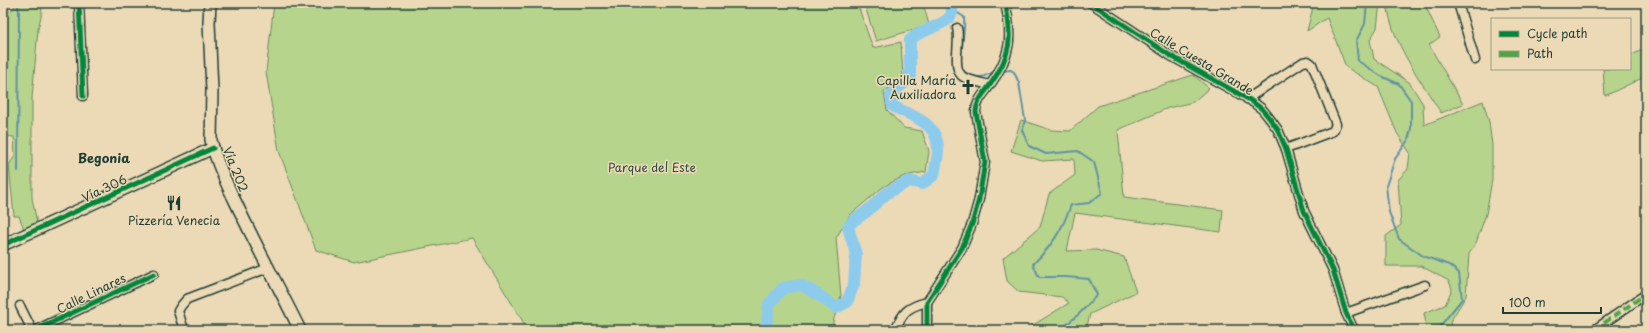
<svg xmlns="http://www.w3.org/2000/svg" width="1649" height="333" font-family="'Playpen Sans',sans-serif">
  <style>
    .green { fill: #b7d48d; stroke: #6b8860 }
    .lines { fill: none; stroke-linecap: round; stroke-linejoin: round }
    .stream { stroke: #6192a3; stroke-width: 2 }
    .river { stroke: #8dcbed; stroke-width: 12 }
    .street-casing { stroke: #1f3d34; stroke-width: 11 }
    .secondary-casing { stroke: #1f3d34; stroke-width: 14 }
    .street { stroke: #ecdab7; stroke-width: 8 }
    .secondary { stroke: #ecdab7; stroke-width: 11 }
    .quiet { stroke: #4fa644; stroke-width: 4; stroke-dasharray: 8 4; stroke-linecap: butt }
    .cycleway-casing { stroke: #ecdab7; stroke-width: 8 }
    .cycleway { stroke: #00873e; stroke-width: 5 }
    .labels { text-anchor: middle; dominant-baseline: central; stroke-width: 3; stroke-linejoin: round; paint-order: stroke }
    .street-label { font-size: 12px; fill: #1f3d34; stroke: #ecdab7 }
    .poi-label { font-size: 12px; fill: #1f3d34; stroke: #ecdab7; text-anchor: end }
    .park-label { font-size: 12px; fill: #2e4c3d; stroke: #ecdab7 }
    .neighbourhood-label { font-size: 13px; font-weight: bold; fill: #1f3d34; stroke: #ecdab7 }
  </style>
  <rect width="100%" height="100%" fill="#ecdab7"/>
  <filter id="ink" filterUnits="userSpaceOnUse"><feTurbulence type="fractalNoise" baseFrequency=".025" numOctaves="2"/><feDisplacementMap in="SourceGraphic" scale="8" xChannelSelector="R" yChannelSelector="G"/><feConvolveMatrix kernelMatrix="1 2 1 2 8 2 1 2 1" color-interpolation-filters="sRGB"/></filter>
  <g filter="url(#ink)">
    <g class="green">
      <polygon points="16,3 41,3 42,12 38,29 32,98 32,198 38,228 25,232 19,216 14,216 9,165 15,156 14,137 3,136 3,15 13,9"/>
      <polygon points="274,3 857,3 873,48 901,42 903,77 884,92 887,110 904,128 922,131 929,151 926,172 904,176 883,187 850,215 836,238 841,296 833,322 833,330 528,330 472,238 354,262 316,250 279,151 266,72"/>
      <polygon points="864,3 923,3 929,25 876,41"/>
      <polygon points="1314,3 1380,3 1377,28 1370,40 1374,59 1409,82 1423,104 1424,125 1483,101 1489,122 1492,145 1492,180 1486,214 1476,243 1469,254 1466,296 1450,322 1452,330 1427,330 1424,313 1445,305 1452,289 1449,281 1421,266 1386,266 1386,236 1401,225 1398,180 1408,169 1410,153 1397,133 1378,87 1346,67 1327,18 1307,31"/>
      <path d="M 1387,3 L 1424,3 L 1440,37 L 1429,45 L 1463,104 L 1441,113 C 1420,79 1392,44 1387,3 Z"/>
      <polygon points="1646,48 1646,76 1605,96 1603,69 1630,69 1630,56"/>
      <polygon points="1193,75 1209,88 1193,102 1168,108 1118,130 1124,197 1223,210 1221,232 1075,213 1067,251 1096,250 1124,257 1136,292 1090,314 1086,330 1025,330 1069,303 1062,297 1019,292 1007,281 1003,258 1040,227 1049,194 1075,175 1074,159 1042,161 1011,151 1021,120 1051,130 1070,131 1098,106"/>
    </g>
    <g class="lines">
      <g class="stream">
        <polyline points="17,3 19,11 18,171"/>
        <polyline points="1367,3 1365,24 1356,41 1358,61 1381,76 1399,84 1411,101 1411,129 1408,140 1395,159 1386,186 1389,212 1399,239 1423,256 1449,265 1459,273 1462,299 1437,330"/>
        <path d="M 953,10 L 964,17 C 966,32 958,57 962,68 C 964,73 972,77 978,77 C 985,78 989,73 995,72"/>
        <path d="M 1002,71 L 1011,70 L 1014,72 L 1019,83 L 1025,120 L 1022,130 L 1029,146 L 1046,154 L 1078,151 L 1094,162 L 1102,193 L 1089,203 L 1071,205 C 1062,230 1052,246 1033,264 L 1039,277 L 1066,277 L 1089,279 L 1097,295 L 1079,314 L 1060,330"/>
      </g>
      <path class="river" d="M 766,330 L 769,304 L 783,288 L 801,285 L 819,295 L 836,308 L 847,302 L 854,284 L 856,254 L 848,227 L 853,221 L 866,212 L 887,193 L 909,181 L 922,184 L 934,175 C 935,167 938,158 938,150 C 938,122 913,117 893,106 L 891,96 L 896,89 L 910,79 L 910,40 C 919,28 964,24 949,3"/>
      <defs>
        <g id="street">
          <polyline points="79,3 83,96"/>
          <polyline points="1091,3 1171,56 1250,100 1262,109 1270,119 1278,130 1286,149 1304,211 1333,270 1346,313 1354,330"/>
          <polyline points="1458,3 1475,60"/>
          <path d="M 957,28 C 961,43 950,71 965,78 C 973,81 982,83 990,85"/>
          <polyline points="1247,99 1303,62 1308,61 1312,64 1336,124 1333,131 1286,149"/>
          <polyline points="20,306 32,330"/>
          <polyline points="1346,313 1425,285"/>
          <polyline points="36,330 154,274"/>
          <polyline points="184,330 178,311 181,306 187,299 268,268"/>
          <path d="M 895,330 C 903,312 907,307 927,302"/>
          <path d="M 927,330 L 927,302 L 962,248 L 972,224 L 979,199 L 985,162 L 976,112 C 976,101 984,94 990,85 C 1011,56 1013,37 1005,3"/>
          <polyline points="1594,330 1646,294"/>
        </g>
        <g id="secondary">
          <path d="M 210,3 L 209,23 L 212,90 L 211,140 C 216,162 226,183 236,203 C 256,246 279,287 300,330"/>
          <polyline points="3,245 213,148"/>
        </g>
      </defs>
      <use href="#street" class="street-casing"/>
      <use href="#secondary" class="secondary-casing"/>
      <use href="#street" class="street"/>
      <use href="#secondary" class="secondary"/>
      <polyline class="quiet" points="1594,330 1646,294"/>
      <defs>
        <g id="cycleway">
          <polyline points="79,3 83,96"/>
          <polyline points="1091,3 1171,56 1250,100 1262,109 1270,119 1278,130 1286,149 1304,211 1333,270 1346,313 1354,330"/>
          <polyline points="3,245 213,148"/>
          <polyline points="36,330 154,274"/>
          <path d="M 927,330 L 927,302 L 962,248 L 972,224 L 979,199 L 985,162 L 976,112 C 976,101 984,94 990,85 C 1011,56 1013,37 1005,3"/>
        </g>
      </defs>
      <use href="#cycleway" class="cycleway-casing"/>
      <use href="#cycleway" class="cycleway"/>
    </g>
  </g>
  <defs>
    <symbol id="church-bare" viewBox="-9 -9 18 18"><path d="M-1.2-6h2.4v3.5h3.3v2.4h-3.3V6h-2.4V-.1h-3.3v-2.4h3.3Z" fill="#1f3d34" stroke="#ecdab7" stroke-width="2.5" paint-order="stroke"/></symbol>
    <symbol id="restaurant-bare" viewBox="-9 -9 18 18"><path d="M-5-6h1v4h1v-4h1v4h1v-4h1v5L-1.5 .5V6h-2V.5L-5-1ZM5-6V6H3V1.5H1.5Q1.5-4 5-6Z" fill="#1f3d34" stroke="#ecdab7" stroke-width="2.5" paint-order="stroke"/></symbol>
  </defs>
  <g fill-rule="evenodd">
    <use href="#church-bare" x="957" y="76" width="22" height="22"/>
    <use href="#restaurant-bare" x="163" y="192" width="22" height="22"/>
  </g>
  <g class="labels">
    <g class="street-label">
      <text transform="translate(1202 61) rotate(31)">Calle Cuesta Grande</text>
      <text transform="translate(236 169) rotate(68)">Vía 202</text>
      <text transform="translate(104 188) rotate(-25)">Vía 306</text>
      <text transform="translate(91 293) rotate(-26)">Calle Linares</text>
    </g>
    <g class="poi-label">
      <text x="956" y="80">Capilla María<tspan x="956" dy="14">Auxiliadora</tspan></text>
      <text x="174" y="220" text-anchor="middle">Pizzería Venecia</text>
    </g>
    <g class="park-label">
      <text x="652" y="167">Parque del Este</text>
    </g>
    <g class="neighbourhood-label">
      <text x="104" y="157">Begonia</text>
    </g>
  </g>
  <rect width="1649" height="333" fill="none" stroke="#ecdab7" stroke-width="16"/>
  <rect x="8" y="8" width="1633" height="317" fill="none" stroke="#1f3d34" stroke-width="1.5" filter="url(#ink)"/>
  <rect x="1491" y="18" width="140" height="52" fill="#ecdab7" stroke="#9a9b83"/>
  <rect x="1499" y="31" width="20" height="6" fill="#00873e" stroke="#9a9b83"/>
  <text x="1527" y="38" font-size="12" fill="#1f3d34">Cycle path</text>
  <rect x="1499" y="51" width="20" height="6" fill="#4fa644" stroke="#9a9b83"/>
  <text x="1527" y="58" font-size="12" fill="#1f3d34">Path</text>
  <path d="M1503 307v6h98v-6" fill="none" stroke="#1f3d34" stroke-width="2"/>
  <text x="1509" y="307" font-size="12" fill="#1f3d34" stroke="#ecdab7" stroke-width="3" paint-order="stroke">100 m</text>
</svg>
